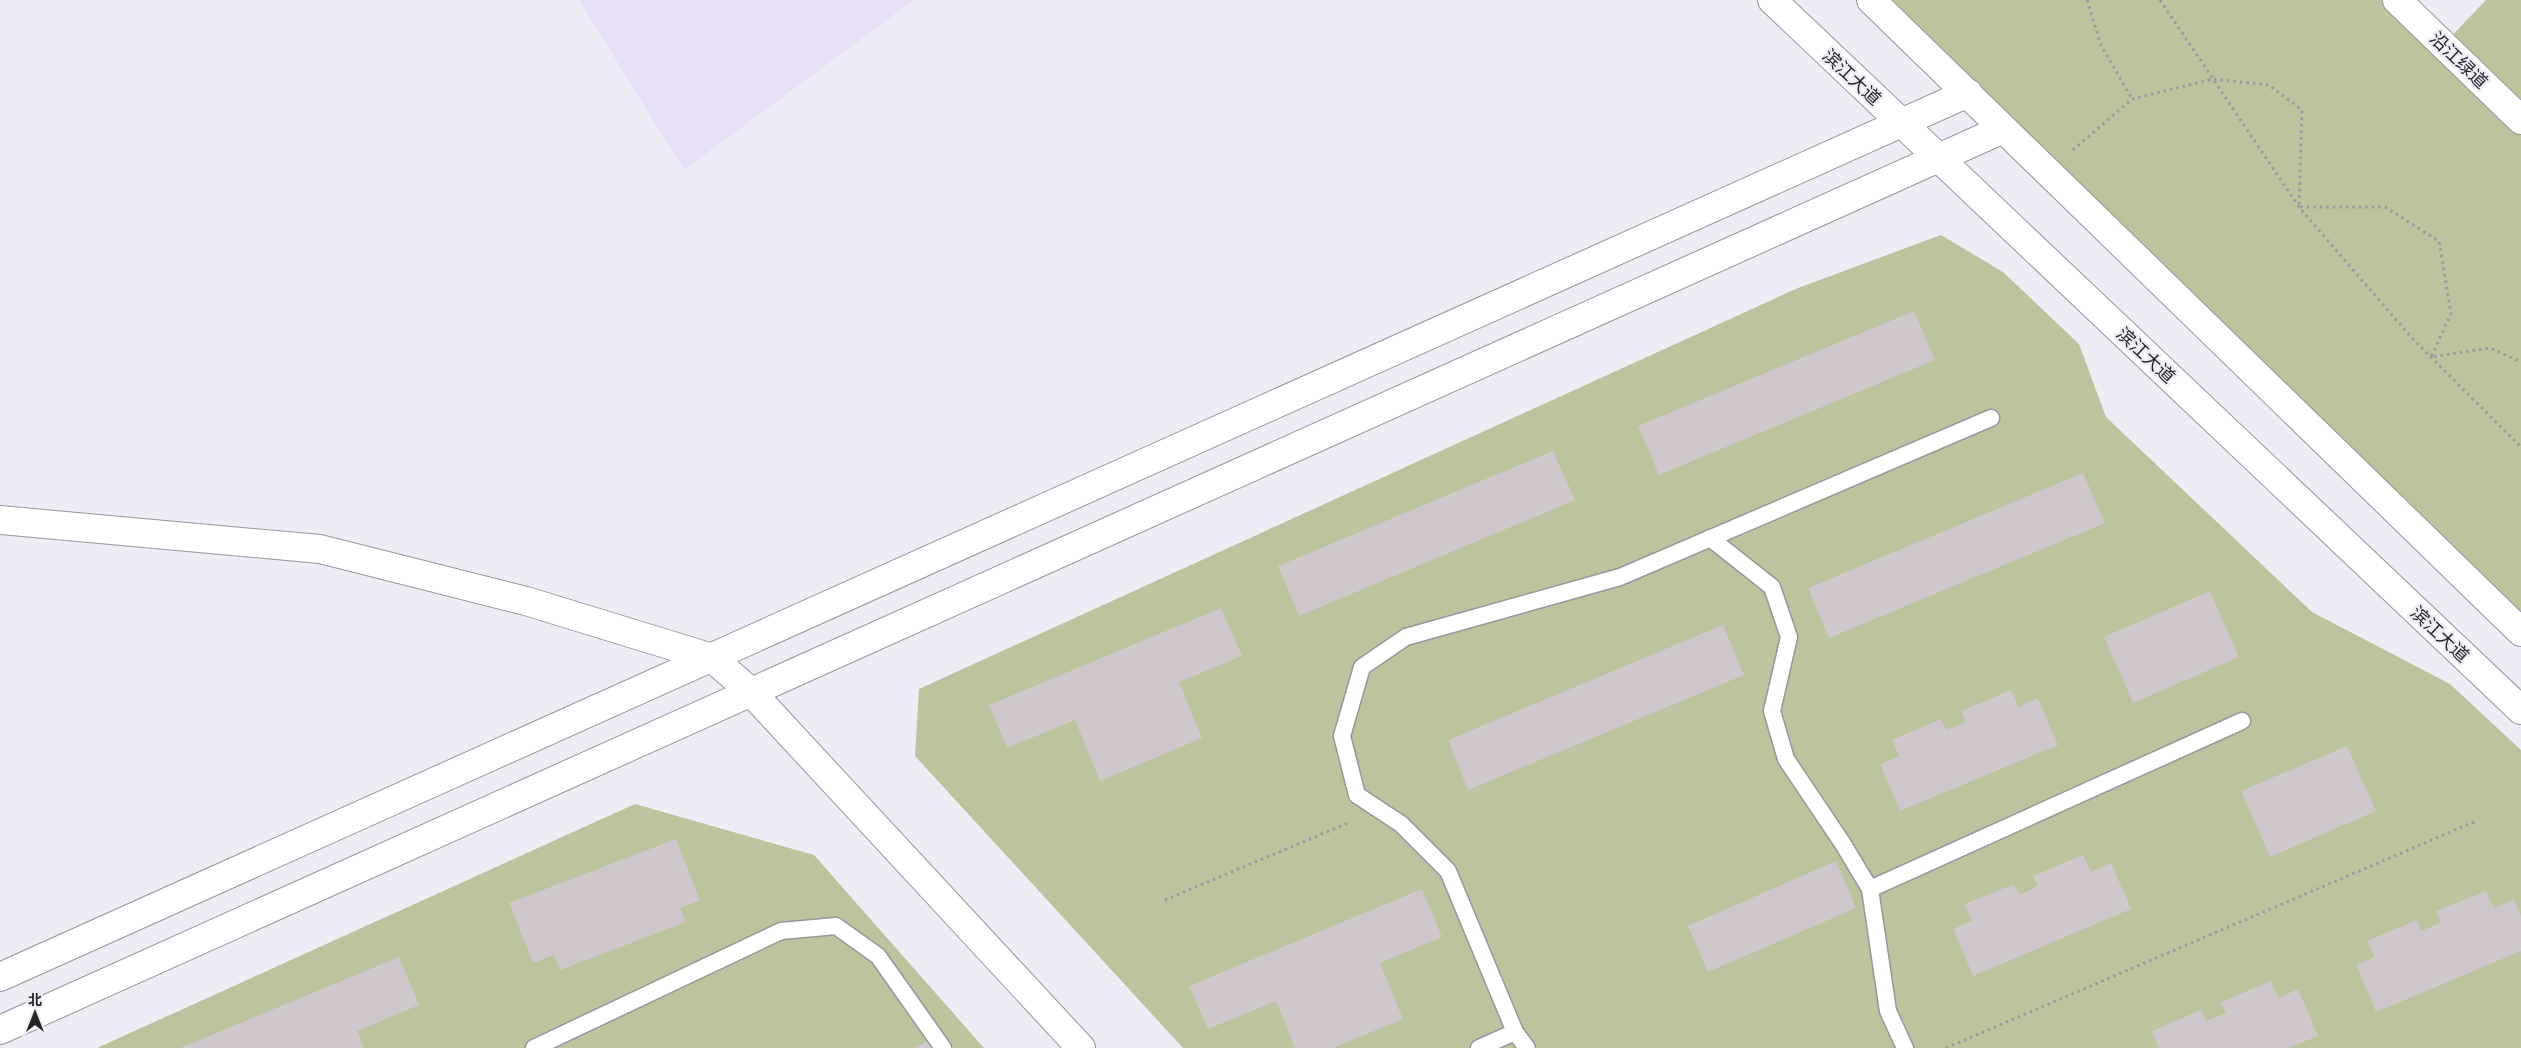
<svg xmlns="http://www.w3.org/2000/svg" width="2521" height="1048" font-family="Inter,'Noto Sans SC',sans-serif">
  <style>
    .industrial { fill: #e7e0f6 }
    .green { fill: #bcc49e }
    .building { fill: #cfc7cb }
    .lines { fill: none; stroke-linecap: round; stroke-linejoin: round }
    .lane-casing { stroke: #97969e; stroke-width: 19 }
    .street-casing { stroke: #97969e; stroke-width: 30 }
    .primary-casing { stroke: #97969e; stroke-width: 30 }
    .path { stroke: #9a999f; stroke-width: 3; stroke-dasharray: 2.5 4; stroke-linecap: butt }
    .lane { stroke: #fff; stroke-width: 16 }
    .street { stroke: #fff; stroke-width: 28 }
    .primary { stroke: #fff; stroke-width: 28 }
    .labels { text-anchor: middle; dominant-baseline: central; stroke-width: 5; stroke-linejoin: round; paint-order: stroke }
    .street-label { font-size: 18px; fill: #252427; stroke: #eeedf5 }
  </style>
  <rect width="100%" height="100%" fill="#eeedf5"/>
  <polygon class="industrial" points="579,0 914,0 684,170"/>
  <g class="green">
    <polygon points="1872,0 2397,0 2444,44 2486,0 2521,0 2521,632"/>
    <polygon points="1941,235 2003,272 2079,344 2106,417 2312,612 2450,684 2521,750 2521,1048 1183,1048 915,756 919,689 1798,288"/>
    <polygon points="635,804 814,855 984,1048 97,1048"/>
  </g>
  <g class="building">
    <polygon points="1914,311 1935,360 1659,475 1638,426"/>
    <polygon points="1553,451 1575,500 1299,616 1278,566"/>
    <polygon points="2083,473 2105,523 1829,638 1808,588"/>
    <polygon points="2210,591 2239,657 2133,703 2104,637"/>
    <polygon points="1221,608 1242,656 1179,682 1202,738 1100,781 1075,720 1007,748 989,705"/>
    <polygon points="1723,625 1744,675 1468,790 1448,740"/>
    <polygon points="2011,690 2018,707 2038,698 2058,745 1900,811 1880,764 1899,756 1892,740 1941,719 1946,730 1966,722 1961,711"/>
    <polygon points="2347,746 2376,811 2270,857 2241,791"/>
    <polygon points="676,839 700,900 680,908 686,922 560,970 554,955 533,963 509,903"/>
    <polygon points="2083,855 2091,872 2111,863 2131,909 1973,976 1953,929 1972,921 1965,904 2014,884 2019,895 2038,886 2033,876"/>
    <polygon points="1836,861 1856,908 1708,972 1688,926"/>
    <polygon points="1422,889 1442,937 1380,963 1403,1019 1333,1048 1295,1048 1276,1001 1208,1029 1189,986"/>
    <polygon points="2486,891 2494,908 2514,899 2521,916 2521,951 2376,1012 2356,965 2375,957 2367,941 2417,920 2421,931 2441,923 2436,911"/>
    <polygon points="399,957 419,1005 357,1031 364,1048 180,1048"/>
    <polygon points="2271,981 2278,998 2298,989 2318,1036 2288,1048 2159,1048 2152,1031 2201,1010 2206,1021 2226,1013 2221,1002"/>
    <polygon points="931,1040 935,1048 913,1048"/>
  </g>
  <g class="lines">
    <defs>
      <g id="lane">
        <polyline points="1710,538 1772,587 1789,637 1772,711 1786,759 1843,844 1870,889 1888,1011 1905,1048"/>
        <polyline points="1870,889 2242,721"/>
        <polyline points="1515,1032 1448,871 1401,824 1357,795 1342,736 1362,667 1406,637 1620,577 1991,418"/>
        <polyline points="534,1048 781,931 836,926 878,956 943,1048"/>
        <polyline points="1479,1048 1515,1032 1527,1048"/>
      </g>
      <g id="street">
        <polyline points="2397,0 2521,120"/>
        <polyline points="0,520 320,549 526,601 712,658 751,692 1081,1048"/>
        <polyline points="0,977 1968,93"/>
        <polyline points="0,1030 2003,129"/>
      </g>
      <g id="primary">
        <polyline points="1772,0 2521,710"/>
        <polyline points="1871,0 2521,632"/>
      </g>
    </defs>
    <use href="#lane" class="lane-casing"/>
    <use href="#street" class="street-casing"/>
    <use href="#primary" class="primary-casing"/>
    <g class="path">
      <polyline points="2087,0 2101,45 2132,99"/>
      <polyline points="2160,0 2299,207 2410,336 2521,447"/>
      <polyline points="2073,150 2132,99 2213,79 2269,85 2302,110 2299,207 2385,207 2439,241 2451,314 2431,357 2490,348 2521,362"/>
      <polyline points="1165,900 1348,823"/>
      <polyline points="1946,1048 2476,821"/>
    </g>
    <use href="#lane" class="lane"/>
    <use href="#street" class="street"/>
    <use href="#primary" class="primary"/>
  </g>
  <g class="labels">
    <g class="street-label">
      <text transform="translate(2459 60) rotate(44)">沿江绿道</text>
      <text transform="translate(1852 77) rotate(43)">滨江大道</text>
      <text transform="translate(2146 355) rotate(43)">滨江大道</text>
      <text transform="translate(2440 634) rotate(43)">滨江大道</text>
    </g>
  </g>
  <g transform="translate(35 1013)" stroke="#eeedf5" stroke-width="4" paint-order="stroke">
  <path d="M0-4L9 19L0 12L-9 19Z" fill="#252427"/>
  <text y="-8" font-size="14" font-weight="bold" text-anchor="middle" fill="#252427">北</text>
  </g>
</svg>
